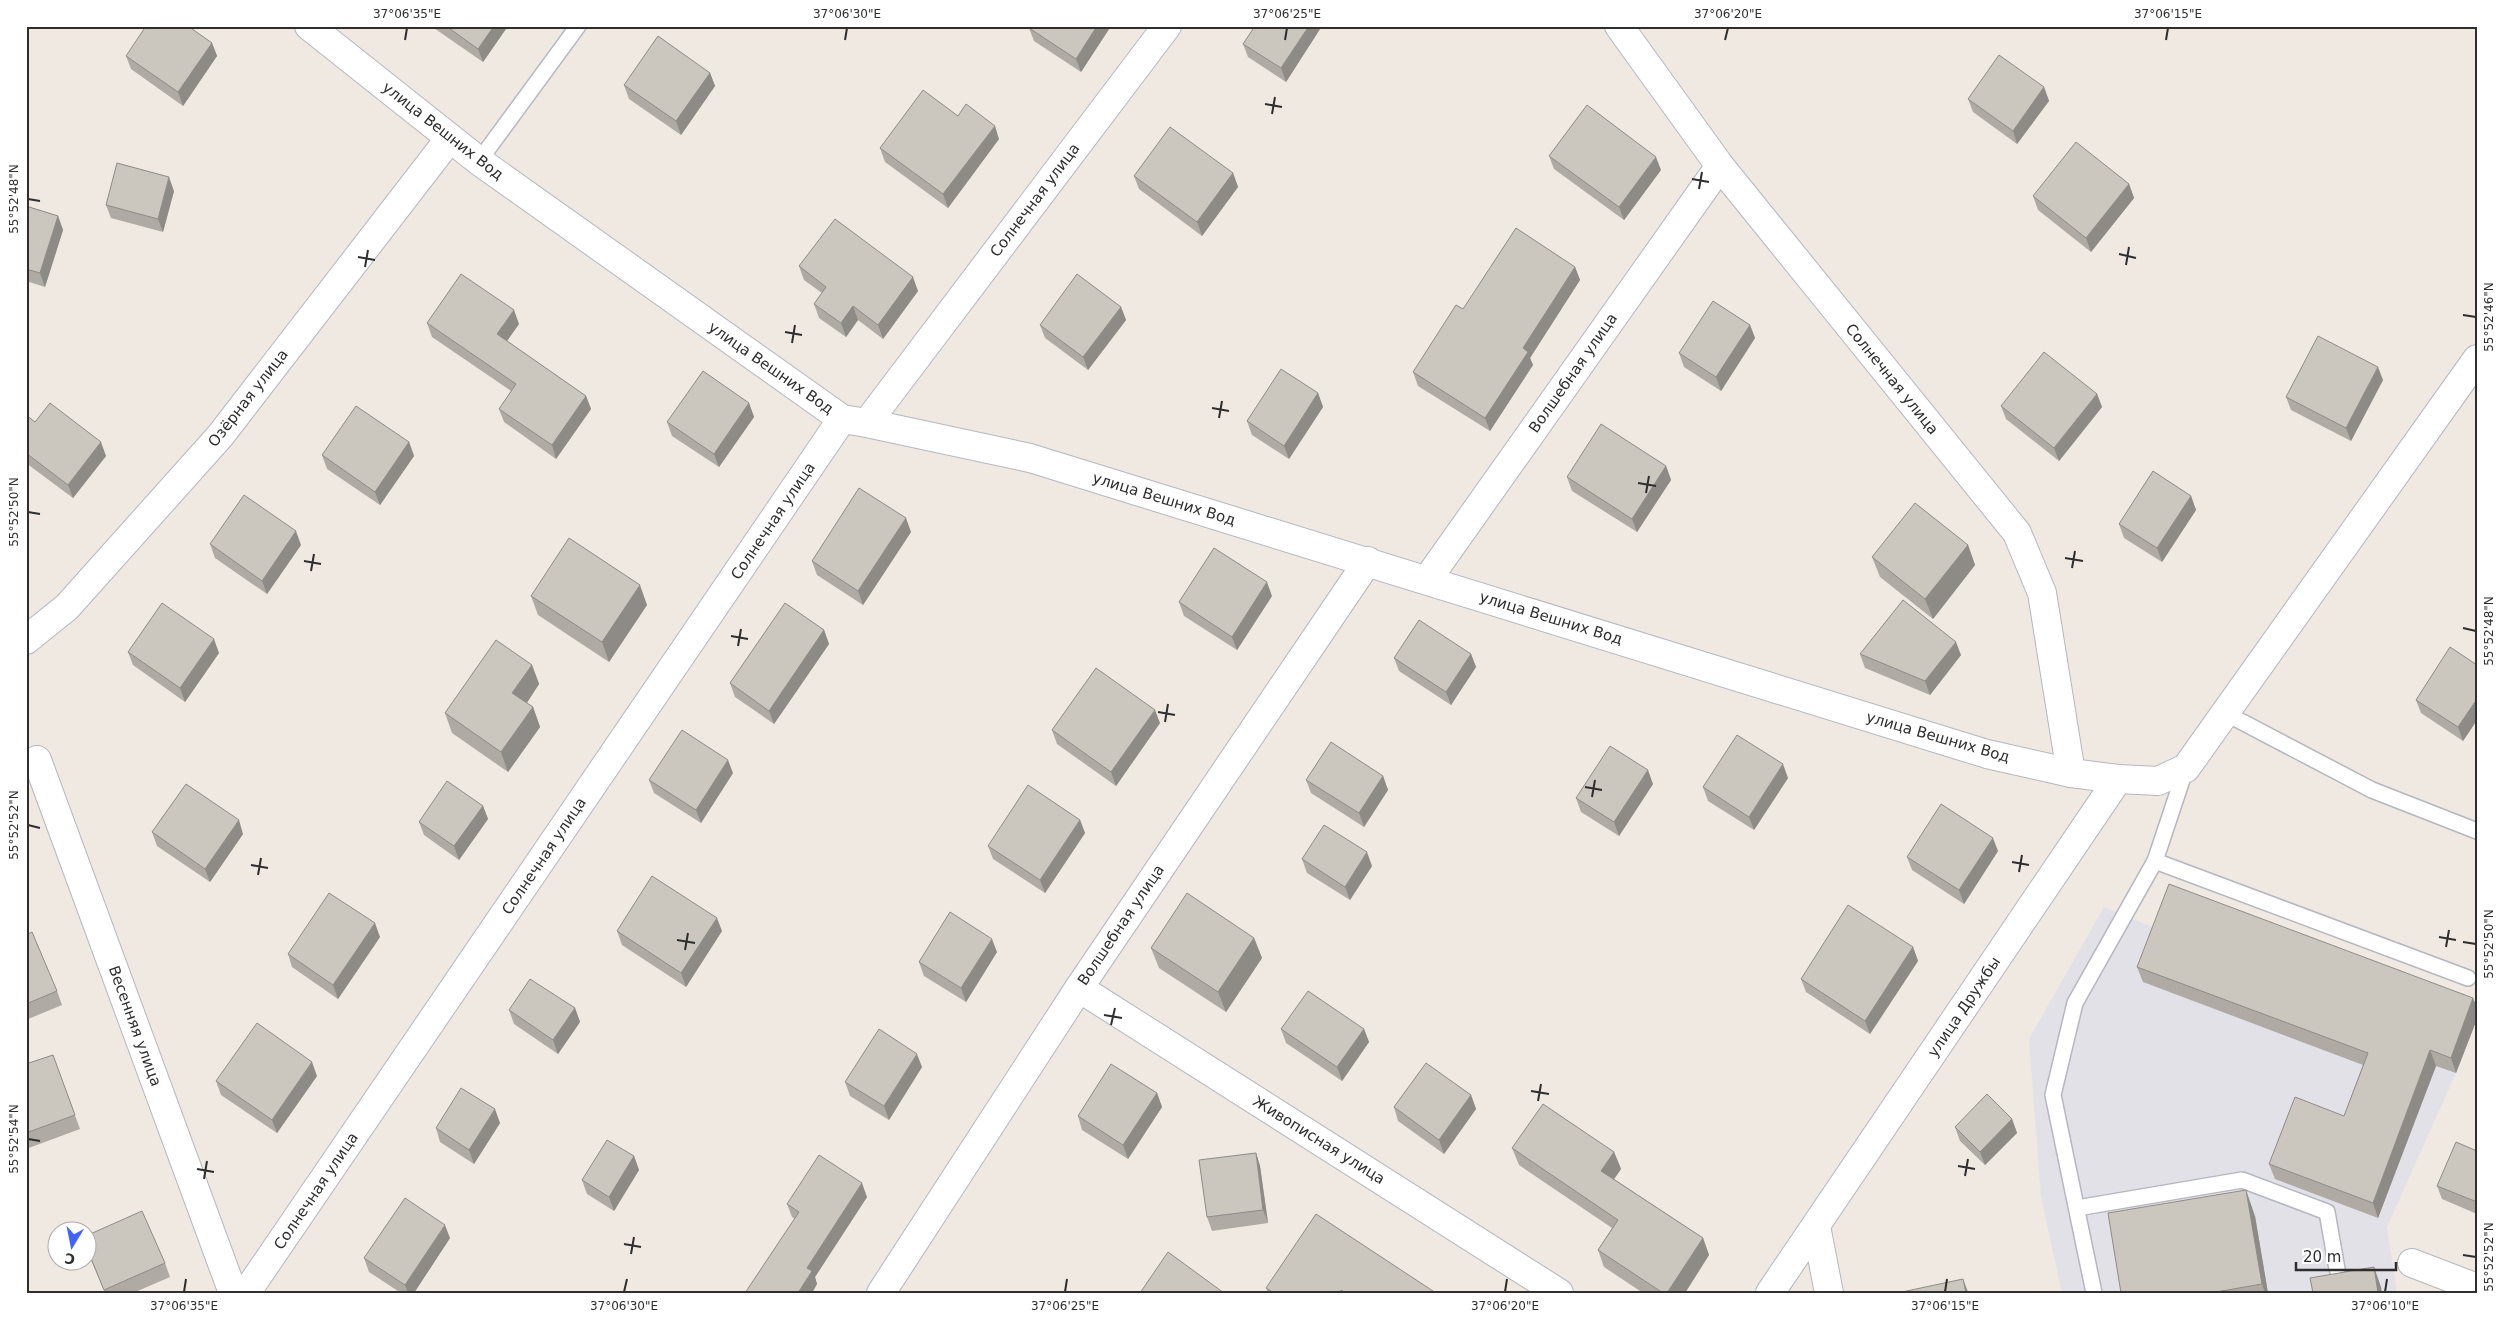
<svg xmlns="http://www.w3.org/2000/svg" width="2503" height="1319" font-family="'DejaVu Sans',sans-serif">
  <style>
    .industrial { fill: #e3e1e8 }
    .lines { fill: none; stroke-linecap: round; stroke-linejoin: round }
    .service-casing { stroke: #b4b7c1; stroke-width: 18 }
    .minor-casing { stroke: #b4b7c1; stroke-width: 30 }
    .service { stroke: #fff; stroke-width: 15 }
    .minor { stroke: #fff; stroke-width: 28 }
    .wall { fill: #afaba4 }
    .shaded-wall { fill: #8e8b86 }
    .building { fill: #cbc7bf; stroke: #8e8b86 }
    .ticks { fill: none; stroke: #2e2e2e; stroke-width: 2 }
    .labels { text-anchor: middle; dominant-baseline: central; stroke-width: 4; stroke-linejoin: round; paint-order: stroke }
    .street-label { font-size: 15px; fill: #2e2e2e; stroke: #fff }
    .neatline { fill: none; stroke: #2e2e2e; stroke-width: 2 }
    .ticks-label { font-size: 12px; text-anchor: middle; fill: #2e2e2e }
  </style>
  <rect width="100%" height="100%" fill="#efe9e1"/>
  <polygon class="industrial" points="2104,907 2162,931 2477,1013 2477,1019 2456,1073 2387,1227 2397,1293 2062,1293 2041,1197 2029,1039"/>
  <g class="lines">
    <defs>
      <g id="service">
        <polyline points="479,161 578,26"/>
        <polyline points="2227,714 2372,790 2477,831"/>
        <polyline points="2155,861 2468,978"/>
        <polyline points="2077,1208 2242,1180 2327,1212 2337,1269"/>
        <polyline points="2094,1293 2053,1095 2075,1003 2155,861 2186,768"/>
      </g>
      <g id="minor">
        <polyline points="309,26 479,161 842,419 867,423 1030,458 1987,754 2071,773 2118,779"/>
        <polyline points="1619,26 1720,166 2017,533 2042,593 2071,773"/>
        <polyline points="867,423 1167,26"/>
        <polyline points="1427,580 1720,166"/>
        <polyline points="26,640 67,607 220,436 450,138"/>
        <polyline points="37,760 233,1293"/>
        <polyline points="1079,988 1559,1293"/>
        <polyline points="1816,1226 1829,1293"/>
        <polyline points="2412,1263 2477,1288"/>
        <polyline points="246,1293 842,419"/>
        <polyline points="881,1293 1079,988 1368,561"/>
        <polyline points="1770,1293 2118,779 2158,781 2186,768 2477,359"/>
      </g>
    </defs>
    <use href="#service" class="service-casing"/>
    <use href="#minor" class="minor-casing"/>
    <use href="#service" class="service"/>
    <use href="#minor" class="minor"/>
  </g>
  <g class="wall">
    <polygon points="431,26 508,26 483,62"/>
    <polygon points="1111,26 1081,72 1034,41 1029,28"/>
    <polygon points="1320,29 1286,82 1248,57 1243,44"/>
    <polygon points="212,43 217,56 183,106 131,69 126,56"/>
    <polygon points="710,73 715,86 681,135 629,99 624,85"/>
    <polygon points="2044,87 2049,101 2017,144 1973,112 1968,99"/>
    <polygon points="958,116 999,139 948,208 885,162 880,148"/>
    <polygon points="1549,156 1661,170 1624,220 1554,169"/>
    <polygon points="1233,173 1238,187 1202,236 1139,189 1134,176"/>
    <polygon points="2129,184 2134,198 2091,252 2038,210 2033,196"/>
    <polygon points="174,191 163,232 111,218 106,205"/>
    <polygon points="26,206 58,216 63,230 45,287 26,281"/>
    <polygon points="799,266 918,291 883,339 858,320 846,337 819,318 814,304 822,293 804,280"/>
    <polygon points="1575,267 1580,280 1530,358 1533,365 1490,431 1418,386 1413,372 1463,309"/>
    <polygon points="1121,307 1126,320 1088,370 1045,338 1040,325"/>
    <polygon points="427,323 519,324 507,341 586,396 591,409 556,459 504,422 499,409 511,391 432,337"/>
    <polygon points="1750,325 1755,338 1721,391 1684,367 1679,353"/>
    <polygon points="2383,380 2351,441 2291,410 2286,397"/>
    <polygon points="1318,393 1323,407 1289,459 1252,435 1247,421"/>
    <polygon points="2097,394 2102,407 2059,461 2006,419 2001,406"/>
    <polygon points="749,403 754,417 719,467 672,436 667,422"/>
    <polygon points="26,415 35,422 106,456 73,498 26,463"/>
    <polygon points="409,442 414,456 380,505 327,469 322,455"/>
    <polygon points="1666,466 1671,480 1637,532 1572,491 1567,477"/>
    <polygon points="2191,496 2196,510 2162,562 2124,538 2119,524"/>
    <polygon points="911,532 863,605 817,575 812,561"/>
    <polygon points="210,544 301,545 267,594 215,558"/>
    <polygon points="1968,545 1975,565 1933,619 1880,577 1872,557"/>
    <polygon points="531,596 647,605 609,662 538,615"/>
    <polygon points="1272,596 1237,650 1184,616 1179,602"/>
    <polygon points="824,630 829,644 774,724 735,697 730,683"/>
    <polygon points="128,652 219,653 185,702 133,665"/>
    <polygon points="1471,654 1476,667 1451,705 1399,671 1394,658"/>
    <polygon points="1860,654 1961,655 1930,695 1865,668"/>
    <polygon points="532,665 539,684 527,703 533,707 540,727 508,772 452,733 445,713"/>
    <polygon points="2477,665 2477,720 2463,741 2421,713 2416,700"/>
    <polygon points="1160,723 1116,786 1057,744 1052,730"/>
    <polygon points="733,773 701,823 654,793 649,780"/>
    <polygon points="1383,776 1388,790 1364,827 1311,793 1306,780"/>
    <polygon points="1788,778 1754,830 1708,801 1703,787"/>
    <polygon points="1653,784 1619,836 1581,812 1576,798"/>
    <polygon points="483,806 488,819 459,860 424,835 419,822"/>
    <polygon points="1080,820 1085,833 1045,893 993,859 988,846"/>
    <polygon points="152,832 243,834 210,882 157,846"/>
    <polygon points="1998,851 1964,904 1912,870 1907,857"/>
    <polygon points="1302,859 1372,866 1350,900 1307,873"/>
    <polygon points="617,931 722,931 686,987 622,945"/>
    <polygon points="26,935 57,991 62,1005 26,1020"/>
    <polygon points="380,937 338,999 292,967 288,954"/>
    <polygon points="1254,938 1262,958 1226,1012 1159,968 1151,948"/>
    <polygon points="1913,947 1918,961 1870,1034 1806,992 1801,979"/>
    <polygon points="997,952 966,1002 924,976 919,962"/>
    <polygon points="2137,967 2473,998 2477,1008 2477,1019 2456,1073 2436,1066 2378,1218 2275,1179 2269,1164 2344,1116 2363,1065 2143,982"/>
    <polygon points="575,1008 580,1022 558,1054 514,1024 509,1010"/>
    <polygon points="1281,1029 1364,1029 1369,1042 1342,1081 1286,1043"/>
    <polygon points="53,1055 80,1129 26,1149 26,1064"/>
    <polygon points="922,1067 889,1120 850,1096 845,1082"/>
    <polygon points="317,1076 277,1133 221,1095 216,1081"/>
    <polygon points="1157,1093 1162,1107 1128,1159 1082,1130 1078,1116"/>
    <polygon points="1471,1095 1476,1109 1444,1154 1398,1121 1394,1107"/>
    <polygon points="2012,1119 2017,1133 1985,1165 1960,1141 1955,1127"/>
    <polygon points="500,1123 474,1164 440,1142 436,1128"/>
    <polygon points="1512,1148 1614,1152 1621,1169 1614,1179 1703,1238 1709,1255 1685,1293 1643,1293 1604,1267 1598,1250 1612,1228 1519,1165"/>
    <polygon points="2477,1151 2477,1214 2442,1199 2437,1186"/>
    <polygon points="1256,1153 1260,1166 1268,1223 1212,1231 1207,1217"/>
    <polygon points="634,1156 639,1170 614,1211 587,1194 582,1180"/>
    <polygon points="867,1197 815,1277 817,1284 812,1293 795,1219 792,1217 787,1204"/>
    <polygon points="2255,1216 2268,1293 2121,1293"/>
    <polygon points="88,1235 165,1263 170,1277 133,1293 105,1293 88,1253"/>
    <polygon points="450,1238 414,1293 401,1293 369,1272 364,1258"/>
    <polygon points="1266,1288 1436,1293 1268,1293"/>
  </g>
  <g class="shaded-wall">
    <polygon points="494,26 508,26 483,62 478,49"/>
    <polygon points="1097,26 1111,26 1081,72 1076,59"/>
    <polygon points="1309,26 1319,26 1320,29 1286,82 1281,68"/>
    <polygon points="212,43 217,56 183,106 178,92"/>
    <polygon points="710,73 715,86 681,135 676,121"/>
    <polygon points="2044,87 2049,101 2017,144 2013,131"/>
    <polygon points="995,126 999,139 948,208 943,194"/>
    <polygon points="1656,157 1661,170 1624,220 1619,207"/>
    <polygon points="1233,173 1238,187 1202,236 1197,222"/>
    <polygon points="169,177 174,191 163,232 158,219"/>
    <polygon points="2129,184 2134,198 2091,252 2086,238"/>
    <polygon points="58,216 63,230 45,287 40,273"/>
    <polygon points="1575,267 1580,280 1530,358 1533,365 1490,431 1485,418 1523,348"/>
    <polygon points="913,277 918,291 883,339 878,325"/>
    <polygon points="853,306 858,320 846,337 841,323"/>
    <polygon points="1121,307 1126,320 1088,370 1083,357"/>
    <polygon points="514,310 519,324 502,348 497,334"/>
    <polygon points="1750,325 1755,338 1721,391 1716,377"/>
    <polygon points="2378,367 2383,380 2351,441 2346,428"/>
    <polygon points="1318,393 1323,407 1289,459 1284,446"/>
    <polygon points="2097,394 2102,407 2059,461 2054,448"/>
    <polygon points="586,396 591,409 556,459 552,445"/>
    <polygon points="749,403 754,417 719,467 714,454"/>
    <polygon points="101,442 106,456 73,498 68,485"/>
    <polygon points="409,442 414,456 380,505 375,492"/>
    <polygon points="1666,466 1671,480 1637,532 1632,519"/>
    <polygon points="2191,496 2196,510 2162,562 2157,548"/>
    <polygon points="906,518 911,532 863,605 858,591"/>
    <polygon points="296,531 301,545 267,594 262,581"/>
    <polygon points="1968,545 1975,565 1933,619 1925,599"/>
    <polygon points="1267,582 1272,596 1237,650 1232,637"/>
    <polygon points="640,585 647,605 609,662 602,642"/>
    <polygon points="824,630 829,644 774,724 769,711"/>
    <polygon points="214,639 219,653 185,702 180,688"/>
    <polygon points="1956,642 1961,655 1930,695 1925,681"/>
    <polygon points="1471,654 1476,667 1451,705 1446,692"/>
    <polygon points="532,665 539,684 520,713 512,693"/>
    <polygon points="2477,699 2477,720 2463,741 2458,727"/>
    <polygon points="533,707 540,727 508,772 501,752"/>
    <polygon points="1155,710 1160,723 1116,786 1111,772"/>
    <polygon points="728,760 733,773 701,823 696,810"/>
    <polygon points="1783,764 1788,778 1754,830 1749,817"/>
    <polygon points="1648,770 1653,784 1619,836 1614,822"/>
    <polygon points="1383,776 1388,790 1364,827 1359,813"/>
    <polygon points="483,806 488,819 459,860 454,846"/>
    <polygon points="239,820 243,834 210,882 205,869"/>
    <polygon points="1080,820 1085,833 1045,893 1040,880"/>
    <polygon points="1993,838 1998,851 1964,904 1959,890"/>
    <polygon points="1367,852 1372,866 1350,900 1345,887"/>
    <polygon points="717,918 722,931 686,987 681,973"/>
    <polygon points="375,923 380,937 338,999 333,985"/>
    <polygon points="1254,938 1262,958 1226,1012 1218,992"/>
    <polygon points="992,939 997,952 966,1002 961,988"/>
    <polygon points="1913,947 1918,961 1870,1034 1865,1021"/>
    <polygon points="2473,998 2477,1008 2477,1019 2456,1073 2451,1058"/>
    <polygon points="575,1008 580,1022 558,1054 553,1040"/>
    <polygon points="1364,1029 1369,1042 1342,1081 1337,1067"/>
    <polygon points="2430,1050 2436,1066 2378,1218 2373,1203"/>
    <polygon points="917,1054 922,1067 889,1120 884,1106"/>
    <polygon points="312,1062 317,1076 277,1133 272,1120"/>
    <polygon points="1157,1093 1162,1107 1128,1159 1123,1145"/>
    <polygon points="1471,1095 1476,1109 1444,1154 1439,1140"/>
    <polygon points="495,1109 500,1123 474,1164 469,1150"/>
    <polygon points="2012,1119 2017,1133 1985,1165 1980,1152"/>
    <polygon points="1614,1152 1621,1169 1608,1188 1601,1171"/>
    <polygon points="1256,1153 1260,1166 1268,1223 1263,1210"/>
    <polygon points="634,1156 639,1170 614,1211 609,1197"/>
    <polygon points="862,1183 867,1197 815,1277 817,1284 812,1293 798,1293 807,1268"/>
    <polygon points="2246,1190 2255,1216 2268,1293 2265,1293 2262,1284"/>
    <polygon points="445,1225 450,1238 414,1293 408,1293 405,1285"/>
    <polygon points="1703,1238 1709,1255 1685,1293 1667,1293"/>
    <polygon points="2374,1267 2381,1287 2382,1293 2378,1293"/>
    <polygon points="1963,1279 1968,1292 1968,1293 1966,1293"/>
  </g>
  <g class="building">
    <polygon points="146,26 188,26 212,43 178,92 126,56"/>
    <polygon points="446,26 494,26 478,49"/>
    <polygon points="1030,26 1097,26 1076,59 1029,28"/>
    <polygon points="1255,26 1309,26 1281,68 1243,44"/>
    <polygon points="658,36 710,73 676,121 624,85"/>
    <polygon points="1999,55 2044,87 2013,131 1968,99"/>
    <polygon points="923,90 958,116 966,104 995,126 943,194 880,148"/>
    <polygon points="1587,105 1656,157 1619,207 1549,156"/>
    <polygon points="1170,127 1233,173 1197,222 1134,176"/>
    <polygon points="2076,142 2129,184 2086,238 2033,196"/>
    <polygon points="117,163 169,177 158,219 106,205"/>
    <polygon points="26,206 58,216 40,273 26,269"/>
    <polygon points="835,219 913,277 878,325 853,306 841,323 814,304 826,287 799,266"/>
    <polygon points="1516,228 1575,267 1523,348 1528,352 1485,418 1413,372 1456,305 1463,309"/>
    <polygon points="461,274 514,310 497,334 586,396 552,445 499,409 516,384 427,323"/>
    <polygon points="1077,274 1121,307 1083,357 1040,325"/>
    <polygon points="1713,301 1750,325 1716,377 1679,353"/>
    <polygon points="2318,336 2378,367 2346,428 2286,397"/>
    <polygon points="2044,352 2097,394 2054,448 2001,406"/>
    <polygon points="1281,369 1318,393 1284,446 1247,421"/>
    <polygon points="703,371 749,403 714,454 667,422"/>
    <polygon points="50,403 101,442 68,485 26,453 26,415 35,422"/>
    <polygon points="356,406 409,442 375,492 322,455"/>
    <polygon points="1601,424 1666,466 1632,519 1567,477"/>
    <polygon points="2153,471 2191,496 2157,548 2119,524"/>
    <polygon points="859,488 906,518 858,591 812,561"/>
    <polygon points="244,495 296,531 262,581 210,544"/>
    <polygon points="1915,503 1968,545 1925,599 1872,557"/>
    <polygon points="569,538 640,585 602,642 531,596"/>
    <polygon points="1214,548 1267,582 1232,637 1179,602"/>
    <polygon points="1903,600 1956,642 1925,681 1860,654"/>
    <polygon points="162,603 214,639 180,688 128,652"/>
    <polygon points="785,603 824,630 769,711 730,683"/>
    <polygon points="1419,620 1471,654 1446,692 1394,658"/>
    <polygon points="496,640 532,665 512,693 533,707 501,752 445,713"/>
    <polygon points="2450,647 2477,665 2477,699 2458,727 2416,700"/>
    <polygon points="1096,668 1155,710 1111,772 1052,730"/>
    <polygon points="682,730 728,760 696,810 649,780"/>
    <polygon points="1737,735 1783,764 1749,817 1703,787"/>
    <polygon points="1331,742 1383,776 1359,813 1306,780"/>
    <polygon points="1610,746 1648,770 1614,822 1576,798"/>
    <polygon points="447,781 483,806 454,846 419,822"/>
    <polygon points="186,784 239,820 205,869 152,832"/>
    <polygon points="1028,785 1080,820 1040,880 988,846"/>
    <polygon points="1941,804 1993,838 1959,890 1907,857"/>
    <polygon points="1324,825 1367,852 1345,887 1302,859"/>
    <polygon points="652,876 717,918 681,973 617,931"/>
    <polygon points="2169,884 2473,998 2451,1058 2430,1050 2373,1203 2269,1164 2295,1097 2344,1116 2368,1053 2137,967"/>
    <polygon points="329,893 375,923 333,985 288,954"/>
    <polygon points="1187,893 1254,938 1218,992 1151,948"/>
    <polygon points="1848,905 1913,947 1865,1021 1801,979"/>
    <polygon points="950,912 992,939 961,988 919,962"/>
    <polygon points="32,932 57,991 26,1004 26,935"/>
    <polygon points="530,979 575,1008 553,1040 509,1010"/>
    <polygon points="1308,991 1364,1029 1337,1067 1281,1029"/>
    <polygon points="257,1023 312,1062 272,1120 216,1081"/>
    <polygon points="879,1029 917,1054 884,1106 845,1082"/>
    <polygon points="53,1055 75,1115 26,1133 26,1064"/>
    <polygon points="1426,1063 1471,1095 1439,1140 1394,1107"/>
    <polygon points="1111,1064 1157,1093 1123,1145 1078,1116"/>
    <polygon points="461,1088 495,1109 469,1150 436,1128"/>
    <polygon points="1987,1094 2012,1119 1980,1152 1955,1127"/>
    <polygon points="1543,1104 1614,1152 1601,1171 1703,1238 1667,1293 1663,1293 1598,1250 1618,1220 1512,1148"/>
    <polygon points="607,1140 634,1156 609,1197 582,1180"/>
    <polygon points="2456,1142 2477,1151 2477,1202 2437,1186"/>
    <polygon points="1256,1153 1263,1210 1207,1217 1199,1160"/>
    <polygon points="819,1155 862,1183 807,1268 812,1271 798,1293 745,1293 799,1212 787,1204"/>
    <polygon points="2246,1190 2262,1284 2210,1293 2121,1293 2108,1213"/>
    <polygon points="405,1198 445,1225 405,1285 364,1258"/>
    <polygon points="142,1211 165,1263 104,1290 88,1251 88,1235"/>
    <polygon points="1316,1214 1436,1293 1345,1293 1341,1290 1340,1293 1274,1293 1266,1288"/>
    <polygon points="1168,1252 1224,1293 1140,1293"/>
    <polygon points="2374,1267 2378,1293 2313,1293 2310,1278"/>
    <polygon points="1963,1279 1966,1293 1902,1293 1902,1292"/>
  </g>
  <path class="ticks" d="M 405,40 L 407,28M 845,40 L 847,28M 1285,40 L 1287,28M 1725,40 L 1728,28M 2166,40 L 2168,28M 1265,104 L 1282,107M 1272,114 L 1275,97M 1692,179 L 1709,182M 1699,189 L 1702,172M 28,199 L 40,201M 2119,254 L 2136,258M 358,257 L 375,260M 2126,265 L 2129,247M 365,267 L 368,250M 2463,315 L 2476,317M 785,332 L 802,335M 792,343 L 795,325M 1212,408 L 1229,411M 1219,418 L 1222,401M 1638,483 L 1656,486M 1646,493 L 1649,476M 28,512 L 40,514M 2065,558 L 2083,561M 304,561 L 321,564M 2072,568 L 2075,551M 311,571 L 314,554M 2463,628 L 2476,631M 731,636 L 748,639M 738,646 L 741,629M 1158,712 L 1175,715M 1165,722 L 1168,704M 1585,787 L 1602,790M 1592,797 L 1595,780M 28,825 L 40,828M 2012,862 L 2029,865M 251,865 L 268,868M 2019,872 L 2022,855M 258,875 L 261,858M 2439,937 L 2456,940M 677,940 L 695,943M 2463,942 L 2476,944M 2446,947 L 2449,930M 685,950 L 688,933M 1104,1015 L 1122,1018M 1111,1025 L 1115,1008M 1531,1091 L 1549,1094M 1538,1101 L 1541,1084M 28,1139 L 40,1141M 1958,1166 L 1975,1169M 197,1169 L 214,1172M 1965,1176 L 1968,1159M 204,1179 L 207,1161M 624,1244 L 641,1247M 631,1254 L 634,1237M 2463,1255 L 2476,1257M 184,1292 L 186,1279M 624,1292 L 627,1279M 1065,1292 L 1067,1279M 1505,1292 L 1507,1279M 1945,1292 L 1947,1279M 2385,1292 L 2387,1279"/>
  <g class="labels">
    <g class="street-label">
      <text transform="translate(443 131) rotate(38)">улица Вешних Вод</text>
      <text transform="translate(1035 200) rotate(-53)">Солнечная улица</text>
      <text transform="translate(771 368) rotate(35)">улица Вешних Вод</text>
      <text transform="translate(1573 373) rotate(-55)">Волшебная улица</text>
      <text transform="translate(1892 379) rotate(51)">Солнечная улица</text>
      <text transform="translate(248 398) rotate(-52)">Озёрная улица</text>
      <text transform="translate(1164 499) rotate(17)">улица Вешних Вод</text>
      <text transform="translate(773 521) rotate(-56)">Солнечная улица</text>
      <text transform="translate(1551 618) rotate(17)">улица Вешних Вод</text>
      <text transform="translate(1938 737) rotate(16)">улица Вешних Вод</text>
      <text transform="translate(544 856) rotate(-56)">Солнечная улица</text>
      <text transform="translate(1121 925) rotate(-56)">Волшебная улица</text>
      <text transform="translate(1964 1007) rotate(-56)">улица Дружбы</text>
      <text transform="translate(135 1026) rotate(70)">Весенняя улица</text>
      <text transform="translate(1319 1140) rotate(32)">Живописная улица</text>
      <text transform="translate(316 1191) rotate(-56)">Солнечная улица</text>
    </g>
  </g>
  <rect width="2503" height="1319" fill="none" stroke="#ffffff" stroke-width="55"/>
  <g transform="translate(72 1246) rotate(190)"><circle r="24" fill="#ffffff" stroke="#ababab"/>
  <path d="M0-4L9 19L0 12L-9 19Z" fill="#4264fb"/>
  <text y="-8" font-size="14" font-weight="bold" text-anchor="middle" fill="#2e2e2e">С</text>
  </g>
  <path d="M2296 1262v8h100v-8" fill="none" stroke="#2e2e2e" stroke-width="2.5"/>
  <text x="2303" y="1262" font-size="15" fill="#2e2e2e" stroke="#ffffff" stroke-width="4" paint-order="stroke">20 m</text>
  <rect x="28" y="28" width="2448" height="1264" class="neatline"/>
  <g class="ticks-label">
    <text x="407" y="18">37°06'35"E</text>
    <text x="847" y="18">37°06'30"E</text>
    <text x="1287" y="18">37°06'25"E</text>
    <text x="1728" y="18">37°06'20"E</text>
    <text x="2168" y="18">37°06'15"E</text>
    <text transform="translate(14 199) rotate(-90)" y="4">55°52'48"N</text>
    <text transform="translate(2489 317) rotate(-90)" y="4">55°52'46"N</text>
    <text transform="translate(14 512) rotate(-90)" y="4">55°52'50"N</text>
    <text transform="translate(2489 631) rotate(-90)" y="4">55°52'48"N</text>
    <text transform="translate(14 825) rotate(-90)" y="4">55°52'52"N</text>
    <text transform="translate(2489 944) rotate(-90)" y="4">55°52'50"N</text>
    <text transform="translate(14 1139) rotate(-90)" y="4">55°52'54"N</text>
    <text transform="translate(2489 1257) rotate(-90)" y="4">55°52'52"N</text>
    <text x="184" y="1310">37°06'35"E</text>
    <text x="624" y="1310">37°06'30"E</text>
    <text x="1065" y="1310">37°06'25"E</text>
    <text x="1505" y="1310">37°06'20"E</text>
    <text x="1945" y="1310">37°06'15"E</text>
    <text x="2385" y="1310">37°06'10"E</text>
  </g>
</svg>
